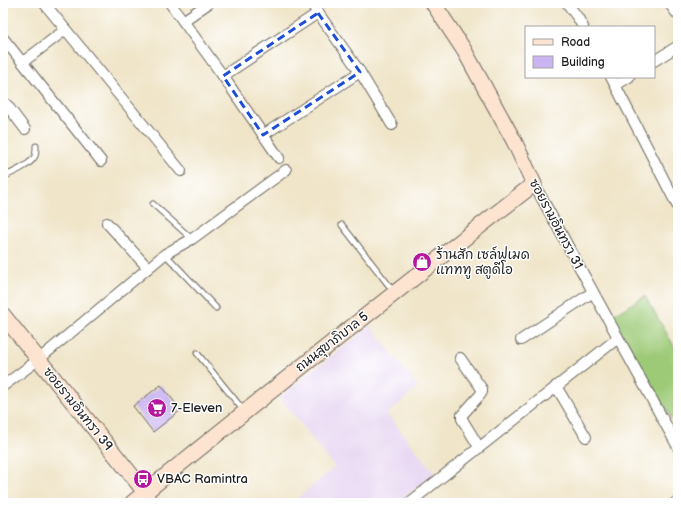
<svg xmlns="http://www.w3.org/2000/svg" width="681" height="506" font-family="'Balsamiq Sans','Playpen Sans Thai',sans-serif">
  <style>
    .built { fill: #e5d3f1 }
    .garden { fill: #9dca77; stroke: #5c734a }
    .building { fill: #cab5f2 }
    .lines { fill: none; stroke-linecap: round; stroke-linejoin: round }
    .lane-casing { stroke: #666259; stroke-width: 7 }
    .street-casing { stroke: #666259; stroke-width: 12 }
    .secondary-casing { stroke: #666259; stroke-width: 17 }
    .lane { stroke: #fff; stroke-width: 5 }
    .street { stroke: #fff; stroke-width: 10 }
    .secondary { stroke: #fde4d1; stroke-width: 15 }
    .marked { fill: none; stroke: #1d4ed8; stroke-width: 3; stroke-dasharray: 8 5; stroke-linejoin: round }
    .labels { text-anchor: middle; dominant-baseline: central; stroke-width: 3; stroke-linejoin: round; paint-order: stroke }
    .street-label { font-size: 13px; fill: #1c1c1c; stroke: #fff }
    .poi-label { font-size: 13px; fill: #1c1c1c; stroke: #fff; text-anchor: start }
  </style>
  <rect width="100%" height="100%" fill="#fff"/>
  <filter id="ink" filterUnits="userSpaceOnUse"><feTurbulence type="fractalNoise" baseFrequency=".025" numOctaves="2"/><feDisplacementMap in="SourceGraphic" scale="8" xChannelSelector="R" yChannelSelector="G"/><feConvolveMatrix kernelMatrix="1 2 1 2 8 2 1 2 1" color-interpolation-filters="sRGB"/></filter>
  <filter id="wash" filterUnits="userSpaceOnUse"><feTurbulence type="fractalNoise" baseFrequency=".012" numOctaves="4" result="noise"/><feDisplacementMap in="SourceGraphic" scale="16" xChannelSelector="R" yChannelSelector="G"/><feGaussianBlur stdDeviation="0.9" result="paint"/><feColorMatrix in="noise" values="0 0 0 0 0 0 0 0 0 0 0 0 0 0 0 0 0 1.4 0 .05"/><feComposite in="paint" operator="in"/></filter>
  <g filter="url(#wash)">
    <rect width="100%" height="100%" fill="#f0e5c9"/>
    <polygon class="built" points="370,326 418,387 387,414 434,473 397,503 292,503 335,467 279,397"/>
    <polygon class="garden" points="645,296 678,353 678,429 612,316"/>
    <g id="blocks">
      <polygon class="building" points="161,385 181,410 153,432 133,406"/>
    </g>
  </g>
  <g filter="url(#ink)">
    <use href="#blocks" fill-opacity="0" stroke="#666259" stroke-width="1"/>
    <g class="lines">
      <defs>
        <g id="lane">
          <path d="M 3,177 C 12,173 31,165 35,156 C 36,153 36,149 36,146"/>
          <polyline points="153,204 192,239"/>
          <polyline points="342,225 394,292"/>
          <polyline points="165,254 216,308"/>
          <polyline points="197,353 244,411"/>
        </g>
        <g id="street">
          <polyline points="44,3 181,171"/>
          <polyline points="170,3 223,76 279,158"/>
          <polyline points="311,3 360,72 392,125"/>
          <polyline points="567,3 578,18 583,27"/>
          <polyline points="669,3 678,15"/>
          <polyline points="183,21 209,3"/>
          <polyline points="3,38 101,161"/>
          <polyline points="654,61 678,46"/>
          <polyline points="23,62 65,30"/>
          <polyline points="223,76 318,13"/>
          <polyline points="611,77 678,207"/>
          <polyline points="616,85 629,77"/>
          <polyline points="3,102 7,105 25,129"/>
          <polyline points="263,135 360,72"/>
          <polyline points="534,184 678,447"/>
          <polyline points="107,223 148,268"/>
          <polyline points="521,340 593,292"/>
          <polyline points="460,358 482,389 482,392 480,395 462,415 462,419 479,447"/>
          <polyline points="3,386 38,360 165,254 192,239 286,170"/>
          <polyline points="556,386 586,437"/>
          <polyline points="145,492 154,503"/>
          <polyline points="409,503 618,338"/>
          <polyline points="675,503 678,501"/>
        </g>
        <g id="secondary">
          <polyline points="3,315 145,492"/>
          <path d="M 132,503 C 265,395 399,289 534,184 L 514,141 L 464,50 L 433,3"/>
        </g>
      </defs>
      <use href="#lane" class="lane-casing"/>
      <use href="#street" class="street-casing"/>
      <use href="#secondary" class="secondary-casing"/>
      <use href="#lane" class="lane"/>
      <use href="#street" class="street"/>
      <use href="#secondary" class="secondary"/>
    </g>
  </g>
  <path class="marked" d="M 318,13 L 360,72 L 263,135 L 223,76 Z"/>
  <defs>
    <symbol id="shop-disc" viewBox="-11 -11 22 22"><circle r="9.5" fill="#b5179e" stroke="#fff"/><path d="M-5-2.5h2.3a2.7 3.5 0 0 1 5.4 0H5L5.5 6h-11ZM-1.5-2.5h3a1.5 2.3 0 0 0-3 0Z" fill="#fff"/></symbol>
    <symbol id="supermarket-disc" viewBox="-11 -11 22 22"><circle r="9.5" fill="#b5179e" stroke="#fff"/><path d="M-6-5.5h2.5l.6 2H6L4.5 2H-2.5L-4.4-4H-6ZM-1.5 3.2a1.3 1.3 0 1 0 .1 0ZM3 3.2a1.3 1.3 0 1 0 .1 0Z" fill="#fff"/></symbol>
    <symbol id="bus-disc" viewBox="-11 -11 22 22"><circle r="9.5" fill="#b5179e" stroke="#fff"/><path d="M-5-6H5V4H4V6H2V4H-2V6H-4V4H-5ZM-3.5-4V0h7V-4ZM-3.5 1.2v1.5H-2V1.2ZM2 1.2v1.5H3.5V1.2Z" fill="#fff"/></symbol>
  </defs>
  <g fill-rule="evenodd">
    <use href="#shop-disc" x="411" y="251" width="22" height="22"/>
    <use href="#supermarket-disc" x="146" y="397" width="22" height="22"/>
    <use href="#bus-disc" x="132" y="468" width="22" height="22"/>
  </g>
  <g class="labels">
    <g class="street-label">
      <text transform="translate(556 224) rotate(62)">ซอยรามอินทรา 31</text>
      <text transform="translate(332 342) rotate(-38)">ถนนสุขาภิบาล 5</text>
      <text transform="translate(78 409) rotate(51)">ซอยรามอินทรา 39</text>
    </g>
    <g class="poi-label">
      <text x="436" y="255">ร้านสัก เซล์ฟเมด<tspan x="436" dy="15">แทททู สตูดีโอ</tspan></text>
      <text x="171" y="408">7-Eleven</text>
      <text x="157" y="479">VBAC Ramintra</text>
    </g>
  </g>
  <rect width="681" height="506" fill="none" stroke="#fff" stroke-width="16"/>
  <rect x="525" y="26" width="130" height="52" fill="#ffffff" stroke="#a4a4a4"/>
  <rect x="533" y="39" width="20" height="6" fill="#fde4d1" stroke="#a4a4a4"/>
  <text x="561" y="46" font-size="12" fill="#1c1c1c">Road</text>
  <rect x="533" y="56" width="20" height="12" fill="#cab5f2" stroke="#a4a4a4"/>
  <text x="561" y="66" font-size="12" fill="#1c1c1c">Building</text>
</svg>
